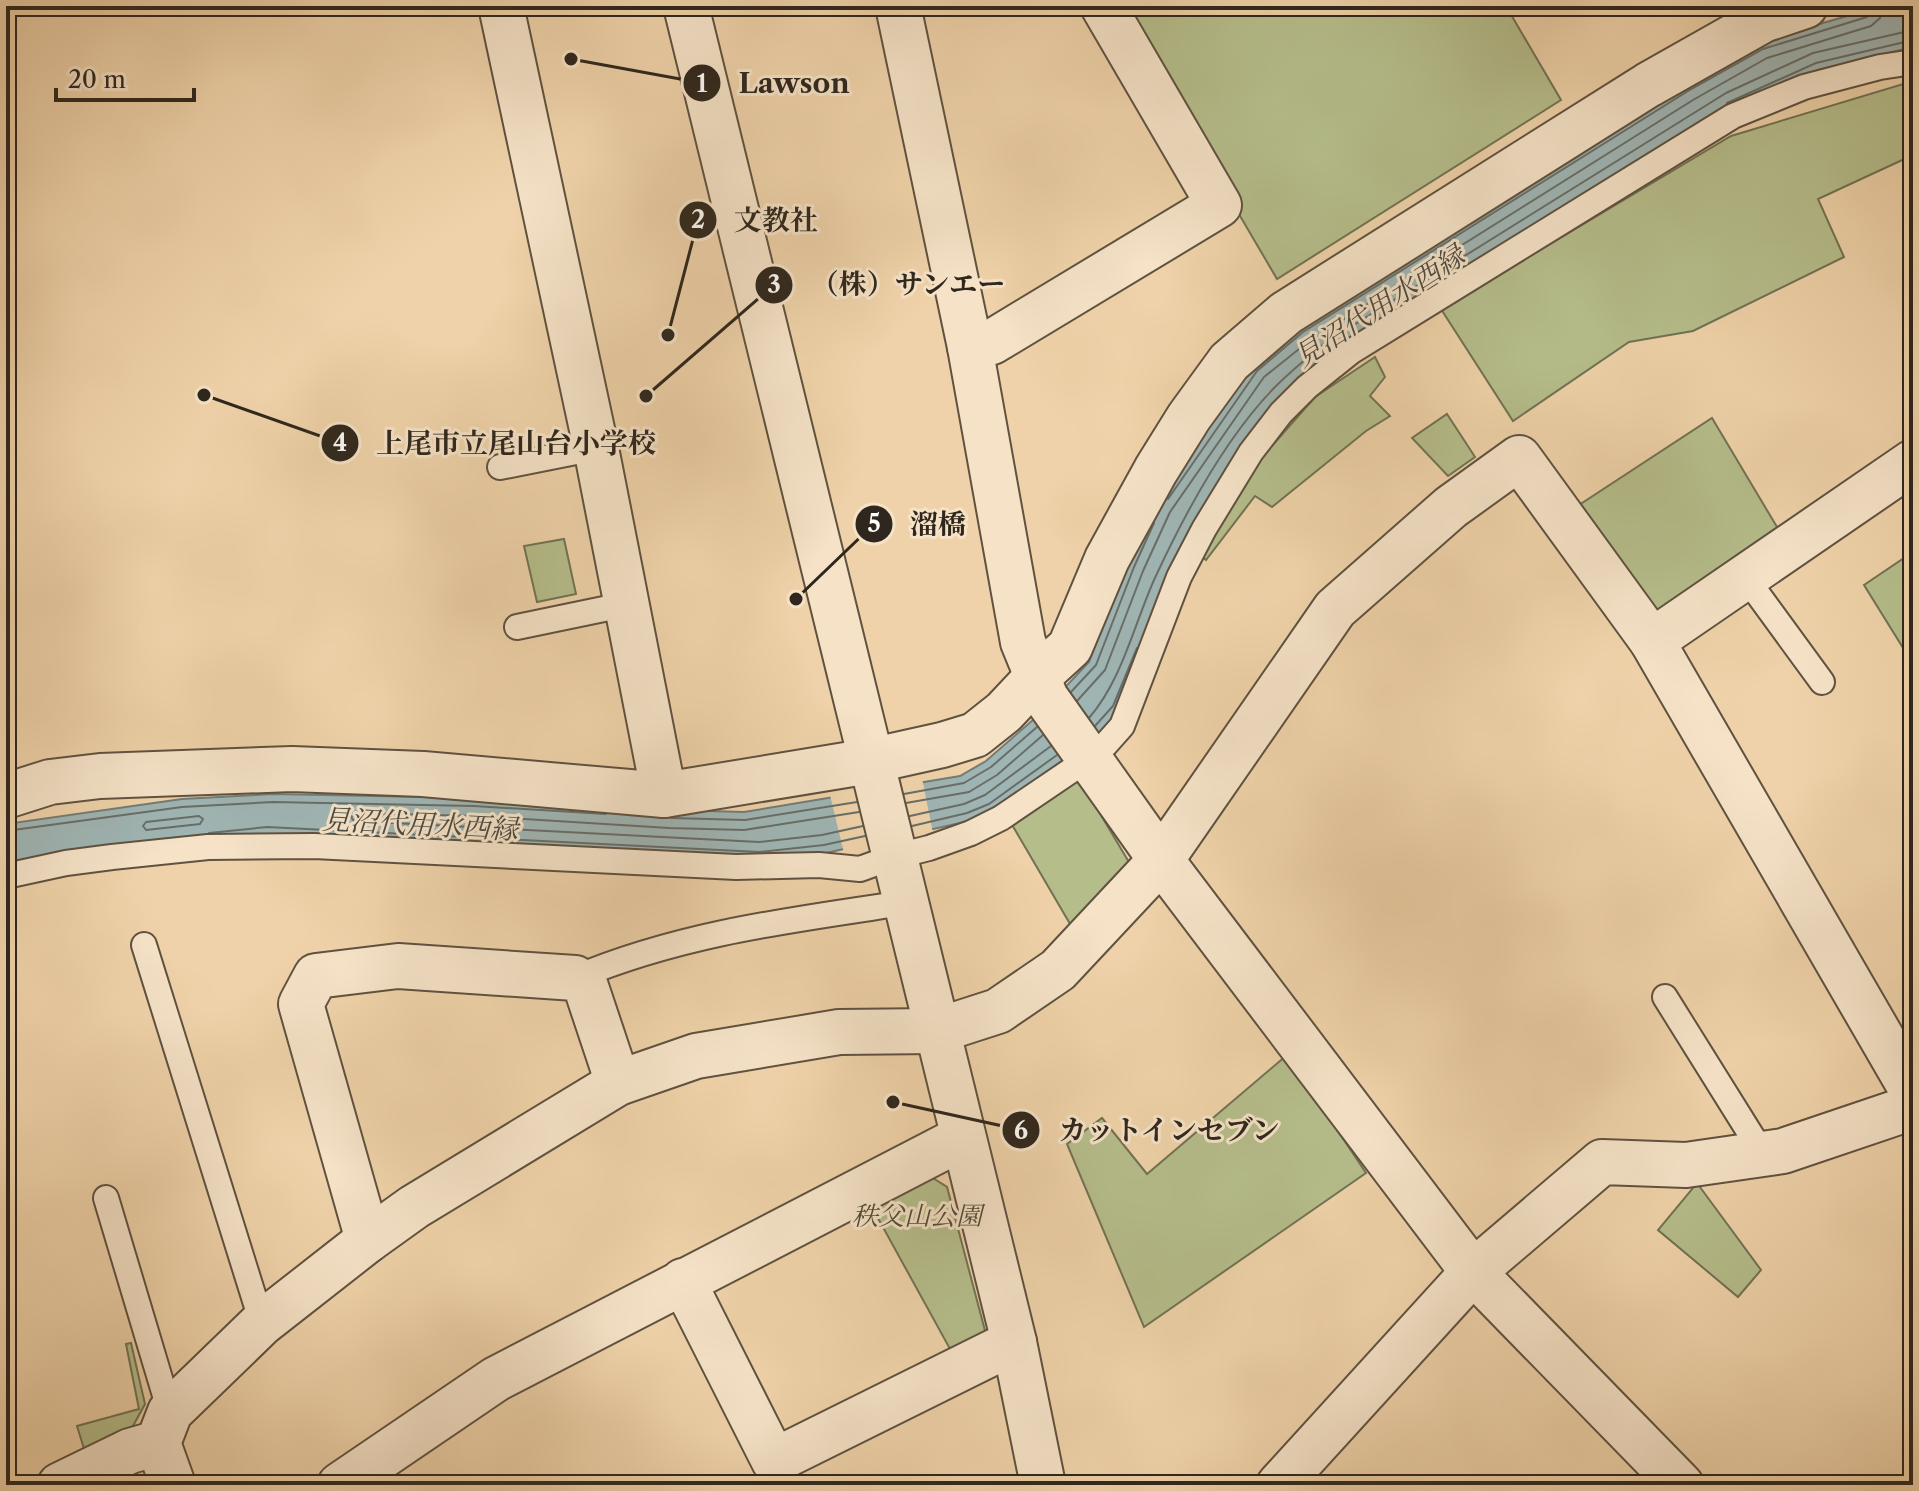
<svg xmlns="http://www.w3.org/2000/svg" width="1919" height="1491" font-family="'Libre Caslon Text','Noto Serif JP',serif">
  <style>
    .green { fill: #b5bd8b; stroke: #727254; stroke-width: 2 }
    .water { fill: #9fb5b4; stroke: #727c78; stroke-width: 2 }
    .pier { fill: #efd2a9 }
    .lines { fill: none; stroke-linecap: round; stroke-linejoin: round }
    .shore { stroke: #676e68; stroke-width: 2 }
    .service-casing { stroke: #5f5240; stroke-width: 28 }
    .minor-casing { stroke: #5f5240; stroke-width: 48 }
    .tertiary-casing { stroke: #5f5240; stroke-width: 48 }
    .service { stroke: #f5e2c7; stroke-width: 24 }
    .minor { stroke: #f5e2c7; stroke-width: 44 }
    .tertiary { stroke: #f5e2c7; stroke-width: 44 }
    .labels { text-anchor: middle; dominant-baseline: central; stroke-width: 6; stroke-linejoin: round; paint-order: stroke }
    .park-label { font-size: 26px; font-style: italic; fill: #504c38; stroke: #f5e2c7 }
    .water-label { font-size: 28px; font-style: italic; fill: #4b4a43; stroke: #f5e2c7 }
    .leader { fill: none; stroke: #2f271d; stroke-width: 3 }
    .callout-dot { fill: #2f271d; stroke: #f5e2c7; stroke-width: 3 }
    .mark-label { font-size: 24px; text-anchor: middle; font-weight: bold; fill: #fff }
    .callout-label { font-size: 28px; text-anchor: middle; font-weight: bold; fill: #2f271d; stroke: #f5e2c7; stroke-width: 6; stroke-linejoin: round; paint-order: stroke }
  </style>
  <rect width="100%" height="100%" fill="#efd2a9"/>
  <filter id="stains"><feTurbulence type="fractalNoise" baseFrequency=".0025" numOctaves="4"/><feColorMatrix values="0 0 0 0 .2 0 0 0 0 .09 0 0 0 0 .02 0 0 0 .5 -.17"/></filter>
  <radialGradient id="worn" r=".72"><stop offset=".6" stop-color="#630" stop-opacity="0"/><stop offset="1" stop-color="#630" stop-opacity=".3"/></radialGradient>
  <g class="green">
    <polygon points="1117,6 1506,6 1561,100 1277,279"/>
    <polygon points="1913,81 1913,155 1818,199 1844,257 1693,331 1629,342 1513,421 1441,309 1731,136"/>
    <polygon points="1375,357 1385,377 1370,396 1390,416 1366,431 1272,507 1255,496 1206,560 1197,552 1244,478 1315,397"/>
    <polygon points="1447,414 1475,457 1448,476 1412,438"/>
    <polygon points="1712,418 1780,532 1677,610 1648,609 1576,507"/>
    <polygon points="564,539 576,594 537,602 524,546"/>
    <polygon points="1913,552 1913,664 1864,585"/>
    <polygon points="1079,778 1130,864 1073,929 1011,823"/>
    <polygon points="1287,1055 1366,1173 1144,1327 1067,1144 1102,1118 1147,1174"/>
    <polygon points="925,1173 947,1187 988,1342 955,1358 868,1200"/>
    <polygon points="1697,1183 1761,1270 1738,1297 1658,1230"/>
    <polygon points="131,1343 145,1404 133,1426 85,1452 77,1426 139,1409 126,1344"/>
  </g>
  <polygon class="water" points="1882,6 1913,6 1913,47 1818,70 1734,108 1287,401 1120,710 1100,733 993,811 969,821 826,853 760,860 266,835 6,871 6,824 182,799 273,794 475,798 670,810 744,812 960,776 986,761 1042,712 1089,662 1126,564 1154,504 1251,365 1298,326 1760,41"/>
  <polygon class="pier" points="922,778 933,833 844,853 830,795"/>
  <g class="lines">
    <g class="shore">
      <polyline points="1727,103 1816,63 1913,40"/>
      <polyline points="1168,499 1257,371 1303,332 1688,91 1763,49 1867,17 1871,12 1872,6"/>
      <polyline points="1071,692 1096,665 1134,567 1154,523"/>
      <polyline points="1077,701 1105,670 1143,571 1170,512 1264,377 1309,341 1693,100 1767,58 1871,26 1880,18 1882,6"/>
      <path d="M 1089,718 C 1122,680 1134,625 1154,580 C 1183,517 1226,437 1275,387 C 1290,372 1308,357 1325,343 L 1726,93 L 1813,53 L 1913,30"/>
      <polyline points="1095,726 1113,706 1137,648"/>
      <polyline points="904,794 964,783 991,767 1037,727"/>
      <polyline points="906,803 969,792 997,775 1043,735"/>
      <polyline points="859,812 744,830 669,828 474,816 355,813 351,817 354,821 759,842 822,835 863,826"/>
      <polygon points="199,816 203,819 200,824 146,830 143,826 146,822"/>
      <polyline points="910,816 964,804 985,795 1051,746"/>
      <polyline points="671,818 745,820 857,802"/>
      <polyline points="912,826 967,813 989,804 1057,755"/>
      <polyline points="6,831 182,807 273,802 474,806 606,814"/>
      <polyline points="209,833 267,827 759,852 824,845 865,836"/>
    </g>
    <defs>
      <g id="service">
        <polyline points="500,467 596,448"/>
        <polyline points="1746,578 1822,682"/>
        <polyline points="517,627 628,604"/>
        <polyline points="6,876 66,863 112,857 208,847 314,846 736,867 819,865 860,869 893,857 929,848 971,833 1001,818 1088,759 1106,744 1122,726 1179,577 1204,529 1251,452 1281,413 1307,387 1352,351 1733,116 1804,87 1880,67 1913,62"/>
        <polyline points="144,945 262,1323"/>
        <path d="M 575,978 C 682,933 791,920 904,903"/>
        <polyline points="1665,997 1763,1154"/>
        <polyline points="106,1198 170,1412"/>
      </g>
      <g id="minor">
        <polyline points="501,6 596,448 664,795"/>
        <polyline points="898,6 970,347 1023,642 1046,698 1161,860 1473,1272 1681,1485"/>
        <polyline points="970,347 992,342 1219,205 1103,6"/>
        <polyline points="1652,641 1913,1092"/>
        <polyline points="6,796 50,782 100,776 292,769 423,774 664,795 870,761 942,745 975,735 1004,712 1036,678 1070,647 1107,559 1156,470 1189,417 1229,362 1286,313 1648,85 1763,20 1805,6"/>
        <polyline points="368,1240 301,1004 316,976 398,966 575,978 586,987 618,1083"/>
        <polyline points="683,1281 774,1461 1014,1342"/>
        <polyline points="60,1485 130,1451 158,1443"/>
        <polyline points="173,1485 158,1443 170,1412 262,1323 368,1240 414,1207 618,1083 696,1056 839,1032 936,1031 998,1011 1058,970 1161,860 1335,609 1451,507 1519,458 1652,641 1913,462"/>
        <polyline points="340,1485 496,1379 962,1138"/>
        <polyline points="1279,1485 1473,1272 1602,1162 1686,1165 1783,1151 1913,1107"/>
      </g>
      <polyline id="tertiary" points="686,6 1014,1342 1043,1485"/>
    </defs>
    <use href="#service" class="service-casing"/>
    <use href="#minor" class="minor-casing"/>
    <use href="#tertiary" class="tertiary-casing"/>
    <use href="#service" class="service"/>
    <use href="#minor" class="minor"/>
    <use href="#tertiary" class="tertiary"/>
  </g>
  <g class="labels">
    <g class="park-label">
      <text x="917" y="1216">秩父山公園</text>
    </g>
    <g class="water-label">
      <text transform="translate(1379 306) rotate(-33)">見沼代用水西縁</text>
      <text transform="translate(420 824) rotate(3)">見沼代用水西縁</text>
    </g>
  </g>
  <path class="leader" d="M571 59L702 83M668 335L698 220M646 396L774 285M204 395L340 443M796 599L874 524M893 1102L1021 1130"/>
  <g class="callout-dot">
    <circle cx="571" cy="59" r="8"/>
    <circle cx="668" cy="335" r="8"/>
    <circle cx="646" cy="396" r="8"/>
    <circle cx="204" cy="395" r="8"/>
    <circle cx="796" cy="599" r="8"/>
    <circle cx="893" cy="1102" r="8"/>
    <circle cx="702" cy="83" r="20"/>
    <circle cx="698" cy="220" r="20"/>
    <circle cx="774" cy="285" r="20"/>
    <circle cx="340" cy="443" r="20"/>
    <circle cx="874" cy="524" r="20"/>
    <circle cx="1021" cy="1130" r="20"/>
  </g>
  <g class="mark-label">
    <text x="702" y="92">1</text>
    <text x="698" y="228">2</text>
    <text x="774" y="293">3</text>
    <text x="340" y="451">4</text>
    <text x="874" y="532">5</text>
    <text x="1021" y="1139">6</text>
  </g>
  <g class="callout-label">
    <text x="794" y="93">Lawson</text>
    <text x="776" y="230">文教社</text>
    <text x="908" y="294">（株）サンエー</text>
    <text x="516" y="453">上尾市立尾山台小学校</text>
    <text x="938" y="534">溜橋</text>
    <text x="1169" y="1140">カットインセブン</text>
  </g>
  <rect width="1919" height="1491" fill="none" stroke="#efd2a9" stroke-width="32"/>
  <rect x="8" y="8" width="1903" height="1475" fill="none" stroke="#2f271d" stroke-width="4"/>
  <rect x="16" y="16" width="1887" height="1459" fill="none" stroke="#2f271d" stroke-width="2"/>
  <path d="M56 88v12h138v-12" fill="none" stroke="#2f271d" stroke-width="4"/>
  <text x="68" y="88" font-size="24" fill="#2f271d" stroke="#f5e2c7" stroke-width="6" paint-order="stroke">20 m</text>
  <rect width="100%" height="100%" filter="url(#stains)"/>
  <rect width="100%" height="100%" fill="url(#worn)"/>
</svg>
